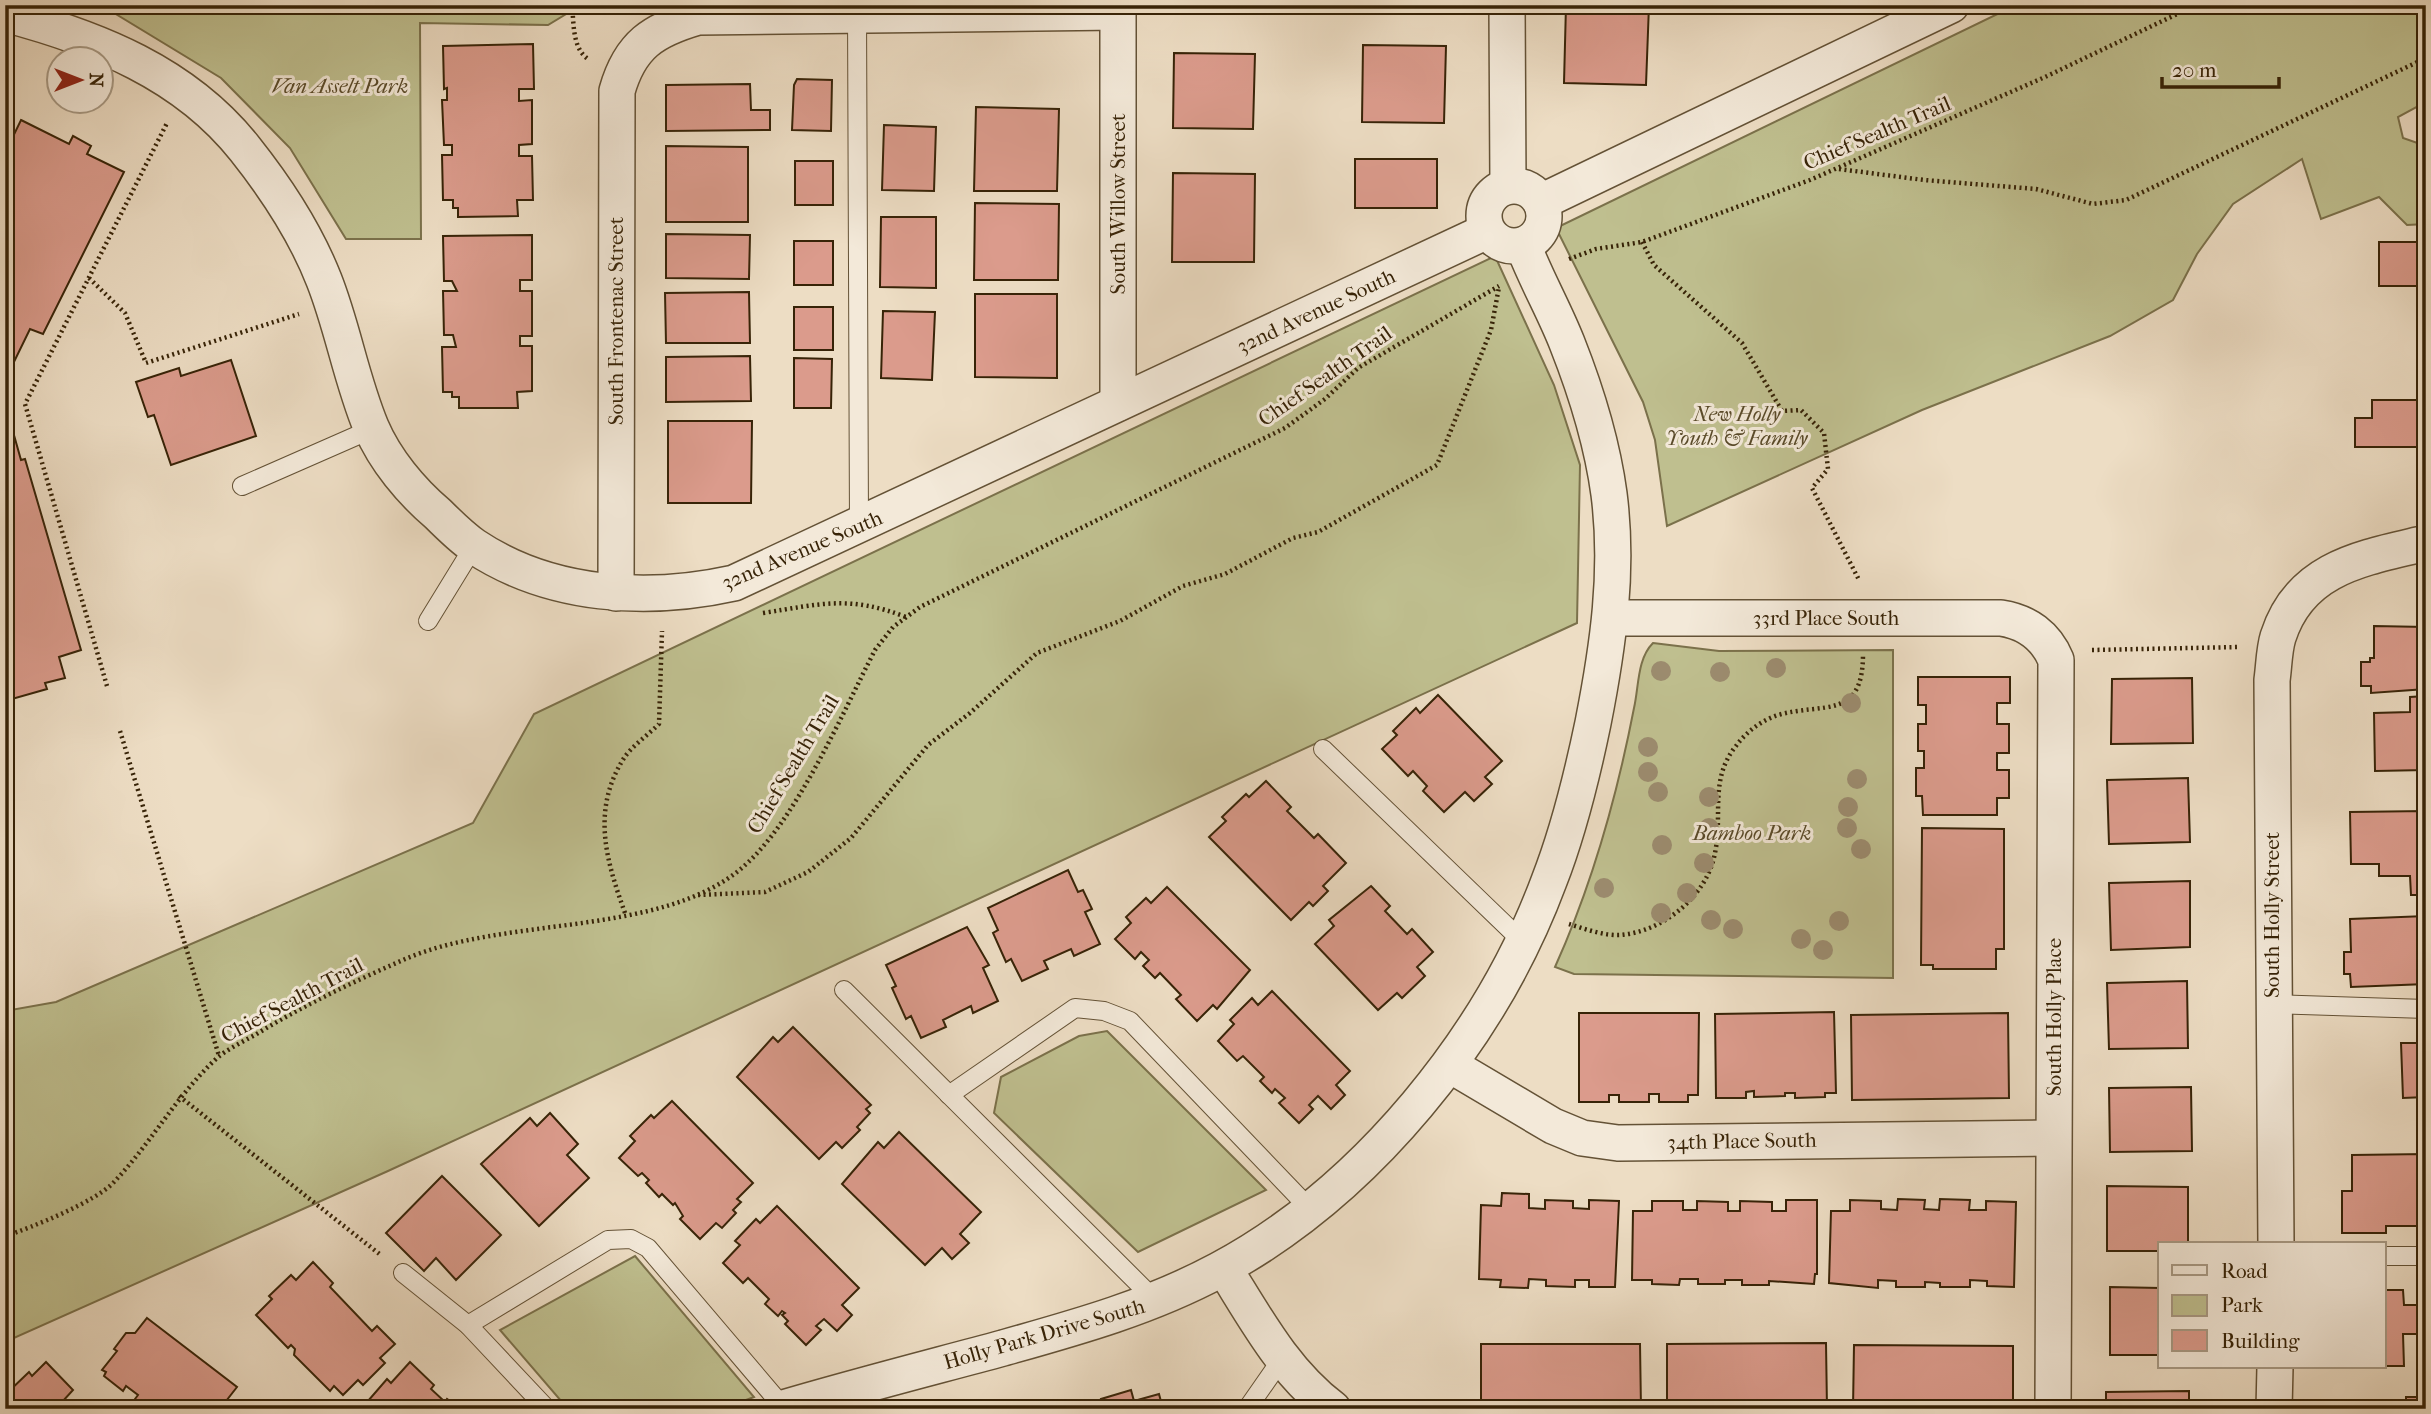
<svg xmlns="http://www.w3.org/2000/svg" width="2431" height="1414" font-family="'IM FELL French Canon',serif">
  <style>
    .green { fill: #bfbf8f; stroke: #7b714b; stroke-width: 2 }
    .building { fill: #db9b8c; stroke: #372307; stroke-width: 2 }
    .lines { fill: none; stroke-linecap: round; stroke-linejoin: round }
    .service-casing { stroke: #645236; stroke-width: 20 }
    .minor-casing { stroke: #645236; stroke-width: 38 }
    .path { stroke: #372307; stroke-width: 4.5; stroke-dasharray: 2 3.5; stroke-linecap: butt }
    .service { stroke: #f3e9d9; stroke-width: 18 }
    .minor { stroke: #f3e9d9; stroke-width: 35 }
    .tree { fill: #9c8c6f }
    .labels { text-anchor: middle; dominant-baseline: central; stroke-width: 6; stroke-linejoin: round; paint-order: stroke }
    .park-label { font-size: 21px; font-style: italic; fill: #594a29; stroke: #f3e9d9 }
    .street-label { font-size: 21px; fill: #372307; stroke: #f3e9d9 }
  </style>
  <rect width="100%" height="100%" fill="#edddc4"/>
  <filter id="stains"><feTurbulence type="fractalNoise" baseFrequency=".00286" numOctaves="4"/><feColorMatrix values="0 0 0 0 .2 0 0 0 0 .09 0 0 0 0 .02 0 0 0 .5 -.17"/></filter>
  <radialGradient id="worn" r=".72"><stop offset=".6" stop-color="#630" stop-opacity="0"/><stop offset="1" stop-color="#630" stop-opacity=".3"/></radialGradient>
  <g class="green">
    <polygon points="101,5 581,5 548,25 420,23 421,239 346,239 290,148 221,78"/>
    <polygon points="2016,5 2426,5 2426,102 2398,117 2403,138 2426,146 2426,224 2407,225 2379,197 2321,219 2302,159 2233,204 2197,254 2173,300 2110,336 1922,410 1667,526 1655,440 1643,402 1556,228"/>
    <polygon points="1495,256 1554,385 1580,465 1577,623 388,1171 5,1342 5,1011 56,1002 473,823 534,714"/>
    <path d="M 1653,643 L 1719,651 L 1893,650 L 1893,978 L 1574,974 L 1555,967 C 1592,885 1617,796 1634,708 C 1639,686 1637,659 1653,643 Z"/>
    <polygon points="1107,1031 1266,1190 1138,1252 994,1113 1001,1077 1079,1036"/>
    <polygon points="635,1256 754,1397 722,1409 568,1409 500,1330"/>
  </g>
  <g class="building">
    <polygon points="1175,5 1255,5 1175,9"/>
    <rect x="1364" y="5" width="82" height="4"/>
    <polygon points="1566,5 1649,5 1646,85 1564,83"/>
    <rect x="1755" y="5" width="81" height="4"/>
    <polygon points="533,44 534,89 519,89 519,101 532,100 532,144 519,145 519,156 532,156 533,200 517,200 518,216 458,217 458,208 453,208 453,200 443,200 442,155 452,155 452,145 444,145 442,100 447,100 447,88 444,89 443,46"/>
    <polygon points="1363,45 1446,46 1444,123 1362,122"/>
    <polygon points="1174,53 1255,54 1253,129 1173,128"/>
    <polygon points="797,79 832,80 831,131 792,130 794,85"/>
    <polygon points="750,84 751,110 770,110 770,130 666,131 666,85"/>
    <polygon points="976,107 1059,109 1057,191 974,191"/>
    <polygon points="21,120 69,144 73,136 91,146 87,154 124,172 43,334 30,329 12,366 5,363 5,153"/>
    <polygon points="884,125 936,127 934,191 882,190"/>
    <polygon points="666,146 748,147 748,222 666,222"/>
    <rect x="1355" y="159" width="82" height="49"/>
    <rect x="795" y="161" width="38" height="44"/>
    <polygon points="1173,173 1255,174 1254,262 1172,262"/>
    <polygon points="975,203 1059,204 1058,280 974,280"/>
    <polygon points="881,217 936,217 936,288 880,287"/>
    <polygon points="666,234 750,235 749,279 666,278"/>
    <polygon points="532,235 532,280 520,280 520,291 532,291 532,336 520,336 520,346 532,346 532,391 517,392 518,408 459,408 459,397 452,397 452,392 443,392 442,347 456,347 453,335 444,335 443,291 457,291 452,281 444,281 443,236"/>
    <rect x="794" y="241" width="39" height="44"/>
    <rect x="2379" y="242" width="47" height="44"/>
    <polygon points="749,292 750,343 666,343 665,293"/>
    <polygon points="975,294 1057,294 1057,378 975,377"/>
    <rect x="794" y="307" width="39" height="43"/>
    <polygon points="883,311 935,312 932,380 881,378"/>
    <polygon points="750,356 751,401 666,402 666,357"/>
    <polygon points="794,358 832,359 831,408 794,408"/>
    <polygon points="231,360 256,436 171,465 154,415 148,417 136,382 179,368 181,376"/>
    <polygon points="2372,400 2426,400 2426,447 2355,447 2355,418 2372,418"/>
    <polygon points="10,421 21,460 25,459 81,650 59,657 65,678 45,683 47,689 5,701 5,422"/>
    <polygon points="668,421 752,421 751,503 668,503"/>
    <polygon points="2374,626 2426,627 2426,689 2371,693 2371,686 2361,686 2361,662 2370,662 2370,658 2374,658"/>
    <polygon points="1918,677 2010,677 2010,703 1997,703 1997,724 2009,724 2009,753 1997,753 1997,770 2009,770 2009,798 1997,798 1997,815 1923,815 1922,796 1916,796 1916,768 1924,768 1924,751 1918,751 1918,724 1926,724 1926,705 1918,705"/>
    <polygon points="2192,678 2193,743 2111,744 2112,679"/>
    <polygon points="1438,695 1502,761 1485,777 1492,784 1474,801 1465,792 1444,812 1423,791 1427,786 1413,771 1408,776 1382,749 1397,735 1393,731 1416,708 1420,713"/>
    <polygon points="2426,696 2426,770 2375,771 2374,713 2410,712 2410,697"/>
    <polygon points="2188,778 2190,842 2109,844 2107,780"/>
    <polygon points="1266,781 1291,807 1287,811 1314,838 1318,834 1346,863 1323,886 1328,891 1313,906 1309,902 1291,920 1209,837 1226,821 1222,817 1246,794 1249,797"/>
    <polygon points="2426,811 2426,895 2411,895 2410,876 2379,876 2379,864 2351,864 2350,812"/>
    <polygon points="1922,828 2004,829 2004,949 1996,949 1996,969 1933,969 1933,965 1921,965"/>
    <polygon points="1068,870 1078,892 1083,890 1092,909 1085,912 1100,944 1074,956 1071,949 1044,961 1048,969 1022,981 1011,959 1006,962 993,933 998,930 988,908"/>
    <polygon points="2190,881 2190,947 2111,950 2109,883"/>
    <polygon points="1371,886 1390,906 1385,911 1407,934 1412,929 1433,952 1417,967 1425,976 1402,998 1397,993 1378,1010 1315,944 1334,926 1329,920"/>
    <polygon points="1167,887 1250,970 1217,1009 1213,1005 1197,1021 1176,999 1181,995 1160,973 1155,978 1143,966 1149,960 1141,952 1135,959 1115,939 1131,923 1126,917 1146,898 1151,903"/>
    <polygon points="2426,916 2426,984 2351,987 2350,974 2344,974 2344,952 2351,952 2350,919"/>
    <polygon points="967,927 989,965 983,968 998,1001 973,1013 971,1006 943,1020 946,1027 921,1038 911,1016 906,1019 892,988 896,986 886,965"/>
    <polygon points="2187,981 2188,1048 2109,1049 2107,983"/>
    <polygon points="1272,991 1350,1071 1336,1085 1345,1095 1331,1109 1318,1096 1309,1105 1313,1109 1299,1123 1279,1103 1285,1098 1275,1089 1272,1093 1260,1081 1264,1077 1243,1056 1237,1061 1218,1041 1234,1024 1230,1020 1252,998 1258,1005"/>
    <polygon points="1834,1012 1836,1093 1825,1093 1825,1097 1795,1098 1795,1093 1785,1093 1785,1096 1754,1097 1754,1091 1746,1092 1746,1098 1716,1098 1715,1014"/>
    <polygon points="1579,1013 1699,1013 1698,1095 1688,1095 1688,1102 1659,1102 1659,1094 1649,1094 1649,1102 1619,1102 1619,1095 1609,1095 1609,1102 1579,1102"/>
    <polygon points="2008,1013 2009,1098 1852,1100 1851,1015"/>
    <polygon points="793,1027 871,1105 866,1109 870,1113 857,1127 860,1130 842,1148 836,1142 819,1159 737,1077 773,1037 778,1042"/>
    <polygon points="2401,1043 2426,1043 2426,1097 2403,1098"/>
    <polygon points="2191,1087 2192,1151 2110,1152 2109,1088"/>
    <polygon points="672,1101 753,1183 737,1199 741,1202 733,1210 736,1213 722,1228 716,1223 700,1239 680,1219 683,1216 675,1203 673,1205 662,1194 659,1197 646,1183 649,1180 642,1173 638,1176 619,1158 635,1141 630,1136 651,1115 654,1118"/>
    <polygon points="550,1113 578,1144 567,1155 589,1178 539,1226 481,1164 530,1118 537,1126"/>
    <polygon points="899,1132 981,1212 960,1234 969,1243 952,1259 942,1248 925,1265 842,1184 878,1142 884,1148"/>
    <polygon points="2426,1154 2426,1221 2423,1226 2386,1226 2386,1233 2342,1233 2342,1191 2352,1191 2352,1155"/>
    <polygon points="442,1176 501,1235 456,1280 436,1258 424,1271 386,1233"/>
    <polygon points="2107,1186 2188,1187 2188,1244 2160,1244 2160,1251 2107,1251"/>
    <polygon points="1502,1193 1529,1194 1529,1208 1545,1209 1545,1200 1573,1201 1573,1208 1589,1209 1589,1200 1619,1201 1615,1287 1589,1287 1589,1280 1575,1280 1575,1287 1546,1286 1546,1280 1529,1279 1528,1288 1500,1287 1501,1280 1479,1279 1481,1205 1501,1206"/>
    <polygon points="1898,1199 1925,1200 1924,1209 1939,1210 1940,1199 1970,1200 1969,1210 1986,1210 1986,1201 2016,1202 2014,1287 1987,1286 1987,1281 1970,1280 1970,1287 1940,1287 1940,1283 1925,1282 1925,1287 1896,1287 1896,1281 1878,1280 1878,1288 1829,1283 1831,1211 1850,1211 1850,1200 1881,1201 1881,1209 1897,1210"/>
    <polygon points="1786,1200 1817,1200 1817,1274 1815,1274 1814,1284 1769,1281 1769,1285 1742,1285 1742,1280 1725,1280 1725,1284 1698,1284 1698,1279 1680,1279 1679,1285 1652,1284 1652,1280 1632,1280 1633,1211 1652,1211 1652,1201 1683,1201 1683,1210 1697,1210 1697,1201 1728,1202 1728,1211 1740,1211 1740,1201 1772,1202 1772,1211 1786,1211"/>
    <polygon points="777,1206 859,1288 842,1305 852,1315 837,1331 824,1319 816,1326 821,1330 806,1345 785,1324 788,1321 782,1315 785,1313 782,1311 778,1316 765,1304 769,1299 748,1278 743,1283 723,1263 740,1245 735,1241 756,1219 760,1223"/>
    <polygon points="313,1262 333,1283 330,1287 372,1331 377,1326 395,1344 380,1358 385,1363 363,1385 358,1380 343,1395 334,1386 330,1391 294,1355 295,1349 291,1345 288,1348 256,1315 272,1299 269,1296 291,1275 296,1280"/>
    <polygon points="2110,1287 2160,1288 2160,1355 2110,1355"/>
    <polygon points="2384,1290 2403,1290 2404,1305 2426,1305 2426,1334 2403,1334 2404,1366 2384,1366"/>
    <polygon points="147,1318 237,1387 223,1405 229,1409 147,1409 135,1399 138,1395 126,1386 123,1391 104,1376 106,1372 102,1370 117,1351 114,1349 126,1333 135,1333"/>
    <polygon points="1826,1343 1827,1409 1667,1409 1667,1344"/>
    <polygon points="1481,1344 1640,1344 1641,1409 1481,1409"/>
    <polygon points="1854,1345 2013,1346 2013,1409 1853,1409"/>
    <polygon points="46,1362 73,1390 62,1402 68,1409 5,1409 5,1395 29,1372 32,1376"/>
    <polygon points="410,1362 434,1385 431,1389 445,1402 447,1399 461,1409 361,1409 387,1379 391,1383"/>
    <polygon points="1131,1390 1134,1401 1159,1394 1163,1409 1104,1409 1101,1399"/>
    <polygon points="2189,1391 2189,1409 2106,1409 2106,1392"/>
    <rect x="2406" y="1397" width="20" height="12"/>
  </g>
  <g class="lines">
    <defs>
      <g id="service">
        <polyline points="857,9 859,527"/>
        <polyline points="242,486 372,429"/>
        <polyline points="428,621 474,546"/>
        <polyline points="1323,749 1522,941"/>
        <polyline points="844,990 1156,1301"/>
        <polyline points="2272,1004 2426,1009"/>
        <polyline points="949,1095 1075,1008 1104,1011 1130,1021 1310,1209"/>
        <polyline points="2384,1256 2426,1256"/>
        <polyline points="403,1273 468,1325 547,1409"/>
        <polyline points="468,1325 608,1240 631,1239 648,1248 784,1408"/>
        <polyline points="1247,1409 1281,1360"/>
      </g>
      <g id="minor">
        <polyline points="1507,5 1508,186"/>
        <path d="M 5,14 C 96,38 185,73 245,149 C 276,188 306,234 324,280 C 343,328 351,379 371,427 C 385,460 411,491 438,514 C 449,525 461,537 474,546 C 550,597 648,602 734,583 L 1487,231"/>
        <circle cx="1514" cy="216" r="30"/>
        <polyline points="1541,202 1951,5"/>
        <polyline points="1118,403 1118,5"/>
        <path d="M 616,593 L 617,91 C 630,45 653,30 698,17 L 1118,12"/>
        <path d="M 1612,618 L 2001,618 C 2027,622 2046,636 2056,660 L 2053,1409"/>
        <polyline points="1450,1065 1553,1126 1582,1138 1618,1143 2053,1138"/>
        <path d="M 2276,1244 L 2272,680 C 2274,666 2274,650 2278,637 C 2300,567 2363,558 2426,543"/>
        <path d="M 1224,1268 C 1256,1319 1284,1372 1333,1409"/>
        <path d="M 780,1409 C 854,1387 929,1368 1003,1348 C 1078,1327 1150,1307 1219,1270 C 1366,1191 1491,1037 1549,881 C 1569,830 1582,776 1593,723 C 1608,647 1619,571 1609,494 C 1602,442 1586,391 1567,343 C 1554,310 1536,279 1523,245"/>
        <polyline points="2274,1409 2275,1367"/>
      </g>
    </defs>
    <use href="#service" class="service-casing"/>
    <use href="#minor" class="minor-casing"/>
    <g class="path">
      <path d="M 572,5 C 574,23 572,48 588,59"/>
      <polyline points="1839,169 1924,180 2036,189 2093,204 2126,200 2426,58"/>
      <polyline points="1642,242 1654,265 1742,343 1782,411 1801,410 1824,433 1828,469 1812,488 1859,580"/>
      <polyline points="1569,259 1596,249 1642,242 1810,180 2045,77 2196,5"/>
      <polyline points="89,278 125,313 146,363 299,314"/>
      <path d="M 763,613 C 821,604 849,595 906,617"/>
      <polyline points="2092,650 2240,647"/>
      <polyline points="107,686 25,404 167,123"/>
      <polyline points="120,731 219,1056"/>
      <polyline points="698,895 765,892 808,872 851,838 928,745 970,713 1037,653 1120,621 1183,586 1225,574 1293,538 1318,532 1437,465 1491,330 1499,287"/>
      <path d="M 625,913 C 606,860 591,810 624,758 C 632,746 648,735 659,724 L 662,631"/>
      <path d="M 1569,924 C 1585,929 1604,936 1621,935 C 1664,931 1707,896 1715,853 C 1723,815 1709,779 1736,746 C 1746,732 1762,720 1778,715 C 1823,702 1863,721 1863,654"/>
      <polyline points="179,1096 382,1256"/>
      <path d="M 5,1236 C 31,1228 97,1201 114,1182 C 152,1142 176,1096 217,1058 C 228,1049 242,1042 255,1035 C 302,1006 353,982 403,960 C 504,915 661,938 743,867 C 796,821 842,714 875,650 L 893,627 L 920,607 L 1285,428 L 1325,399 L 1358,368 L 1499,286"/>
    </g>
    <use href="#service" class="service"/>
    <use href="#minor" class="minor"/>
  </g>
  <g class="tree">
    <circle cx="1776" cy="668" r="10"/>
    <circle cx="1661" cy="671" r="10"/>
    <circle cx="1720" cy="672" r="10"/>
    <circle cx="1851" cy="703" r="10"/>
    <circle cx="1648" cy="747" r="10"/>
    <circle cx="1648" cy="772" r="10"/>
    <circle cx="1857" cy="779" r="10"/>
    <circle cx="1658" cy="792" r="10"/>
    <circle cx="1709" cy="797" r="10"/>
    <circle cx="1848" cy="807" r="10"/>
    <circle cx="1709" cy="828" r="10"/>
    <circle cx="1847" cy="828" r="10"/>
    <circle cx="1662" cy="845" r="10"/>
    <circle cx="1861" cy="849" r="10"/>
    <circle cx="1704" cy="863" r="10"/>
    <circle cx="1604" cy="888" r="10"/>
    <circle cx="1687" cy="893" r="10"/>
    <circle cx="1661" cy="913" r="10"/>
    <circle cx="1711" cy="920" r="10"/>
    <circle cx="1839" cy="921" r="10"/>
    <circle cx="1733" cy="929" r="10"/>
    <circle cx="1801" cy="939" r="10"/>
    <circle cx="1823" cy="950" r="10"/>
  </g>
  <g class="labels">
    <g class="park-label">
      <text x="340" y="86">Van Asselt Park</text>
      <text x="1737" y="414">New Holly<tspan x="1737" dy="24">Youth &amp; Family</tspan></text>
      <text x="1752" y="833">Bamboo Park</text>
    </g>
    <g class="street-label">
      <text transform="translate(1877 133) rotate(-23)">Chief Sealth Trail</text>
      <text transform="translate(1118 204) rotate(-90)">South Willow Street</text>
      <text transform="translate(1316 311) rotate(-25)">32nd Avenue South</text>
      <text transform="translate(616 321) rotate(-90)">South Frontenac Street</text>
      <text transform="translate(1325 376) rotate(-35)">Chief Sealth Trail</text>
      <text transform="translate(802 550) rotate(-23)">32nd Avenue South</text>
      <text x="1826" y="618">33rd Place South</text>
      <text transform="translate(793 764) rotate(-59)">Chief Sealth Trail</text>
      <text transform="translate(2272 915) rotate(-90)">South Holly Street</text>
      <text transform="translate(292 1000) rotate(-28)">Chief Sealth Trail</text>
      <text transform="translate(2054 1017) rotate(-90)">South Holly Place</text>
      <text transform="translate(1742 1141) rotate(-1)">34th Place South</text>
      <text transform="translate(1044 1334) rotate(-16)">Holly Park Drive South</text>
    </g>
  </g>
  <rect width="2431" height="1414" fill="none" stroke="#edddc4" stroke-width="28"/>
  <rect x="7" y="7" width="2417" height="1400" fill="none" stroke="#372307" stroke-width="3.5"/>
  <rect x="14" y="14" width="2403" height="1386" fill="none" stroke="#372307" stroke-width="2"/>
  <rect x="2158" y="1242" width="228" height="126" fill="#f3e9d9" stroke="#a89a85" stroke-width="2"/>
  <rect x="2172" y="1265" width="35" height="10" fill="#f3e9d9" stroke="#a89a85" stroke-width="2"/>
  <text x="2221" y="1278" font-size="21" fill="#372307">Road</text>
  <rect x="2172" y="1295" width="35" height="21" fill="#bfbf8f" stroke="#a89a85" stroke-width="2"/>
  <text x="2221" y="1312" font-size="21" fill="#372307">Park</text>
  <rect x="2172" y="1330" width="35" height="21" fill="#db9b8c" stroke="#a89a85" stroke-width="2"/>
  <text x="2221" y="1348" font-size="21" fill="#372307">Building</text>
  <g transform="translate(80 80) rotate(90)"><circle r="33" fill="#f3e9d9" stroke="#a89a85" stroke-width="2"/>
  <path d="M0-5L12 26L0 18L-12 26Z" fill="#8f2418"/>
  <text y="-10" font-size="19" font-weight="bold" text-anchor="middle" fill="#372307">N</text>
  </g>
  <path d="M2162 77v10h117v-10" fill="none" stroke="#372307" stroke-width="3.5"/>
  <text x="2172" y="77" font-size="21" fill="#372307" stroke="#f3e9d9" stroke-width="5" paint-order="stroke">20 m</text>
  <rect width="100%" height="100%" filter="url(#stains)"/>
  <rect width="100%" height="100%" fill="url(#worn)"/>
</svg>
